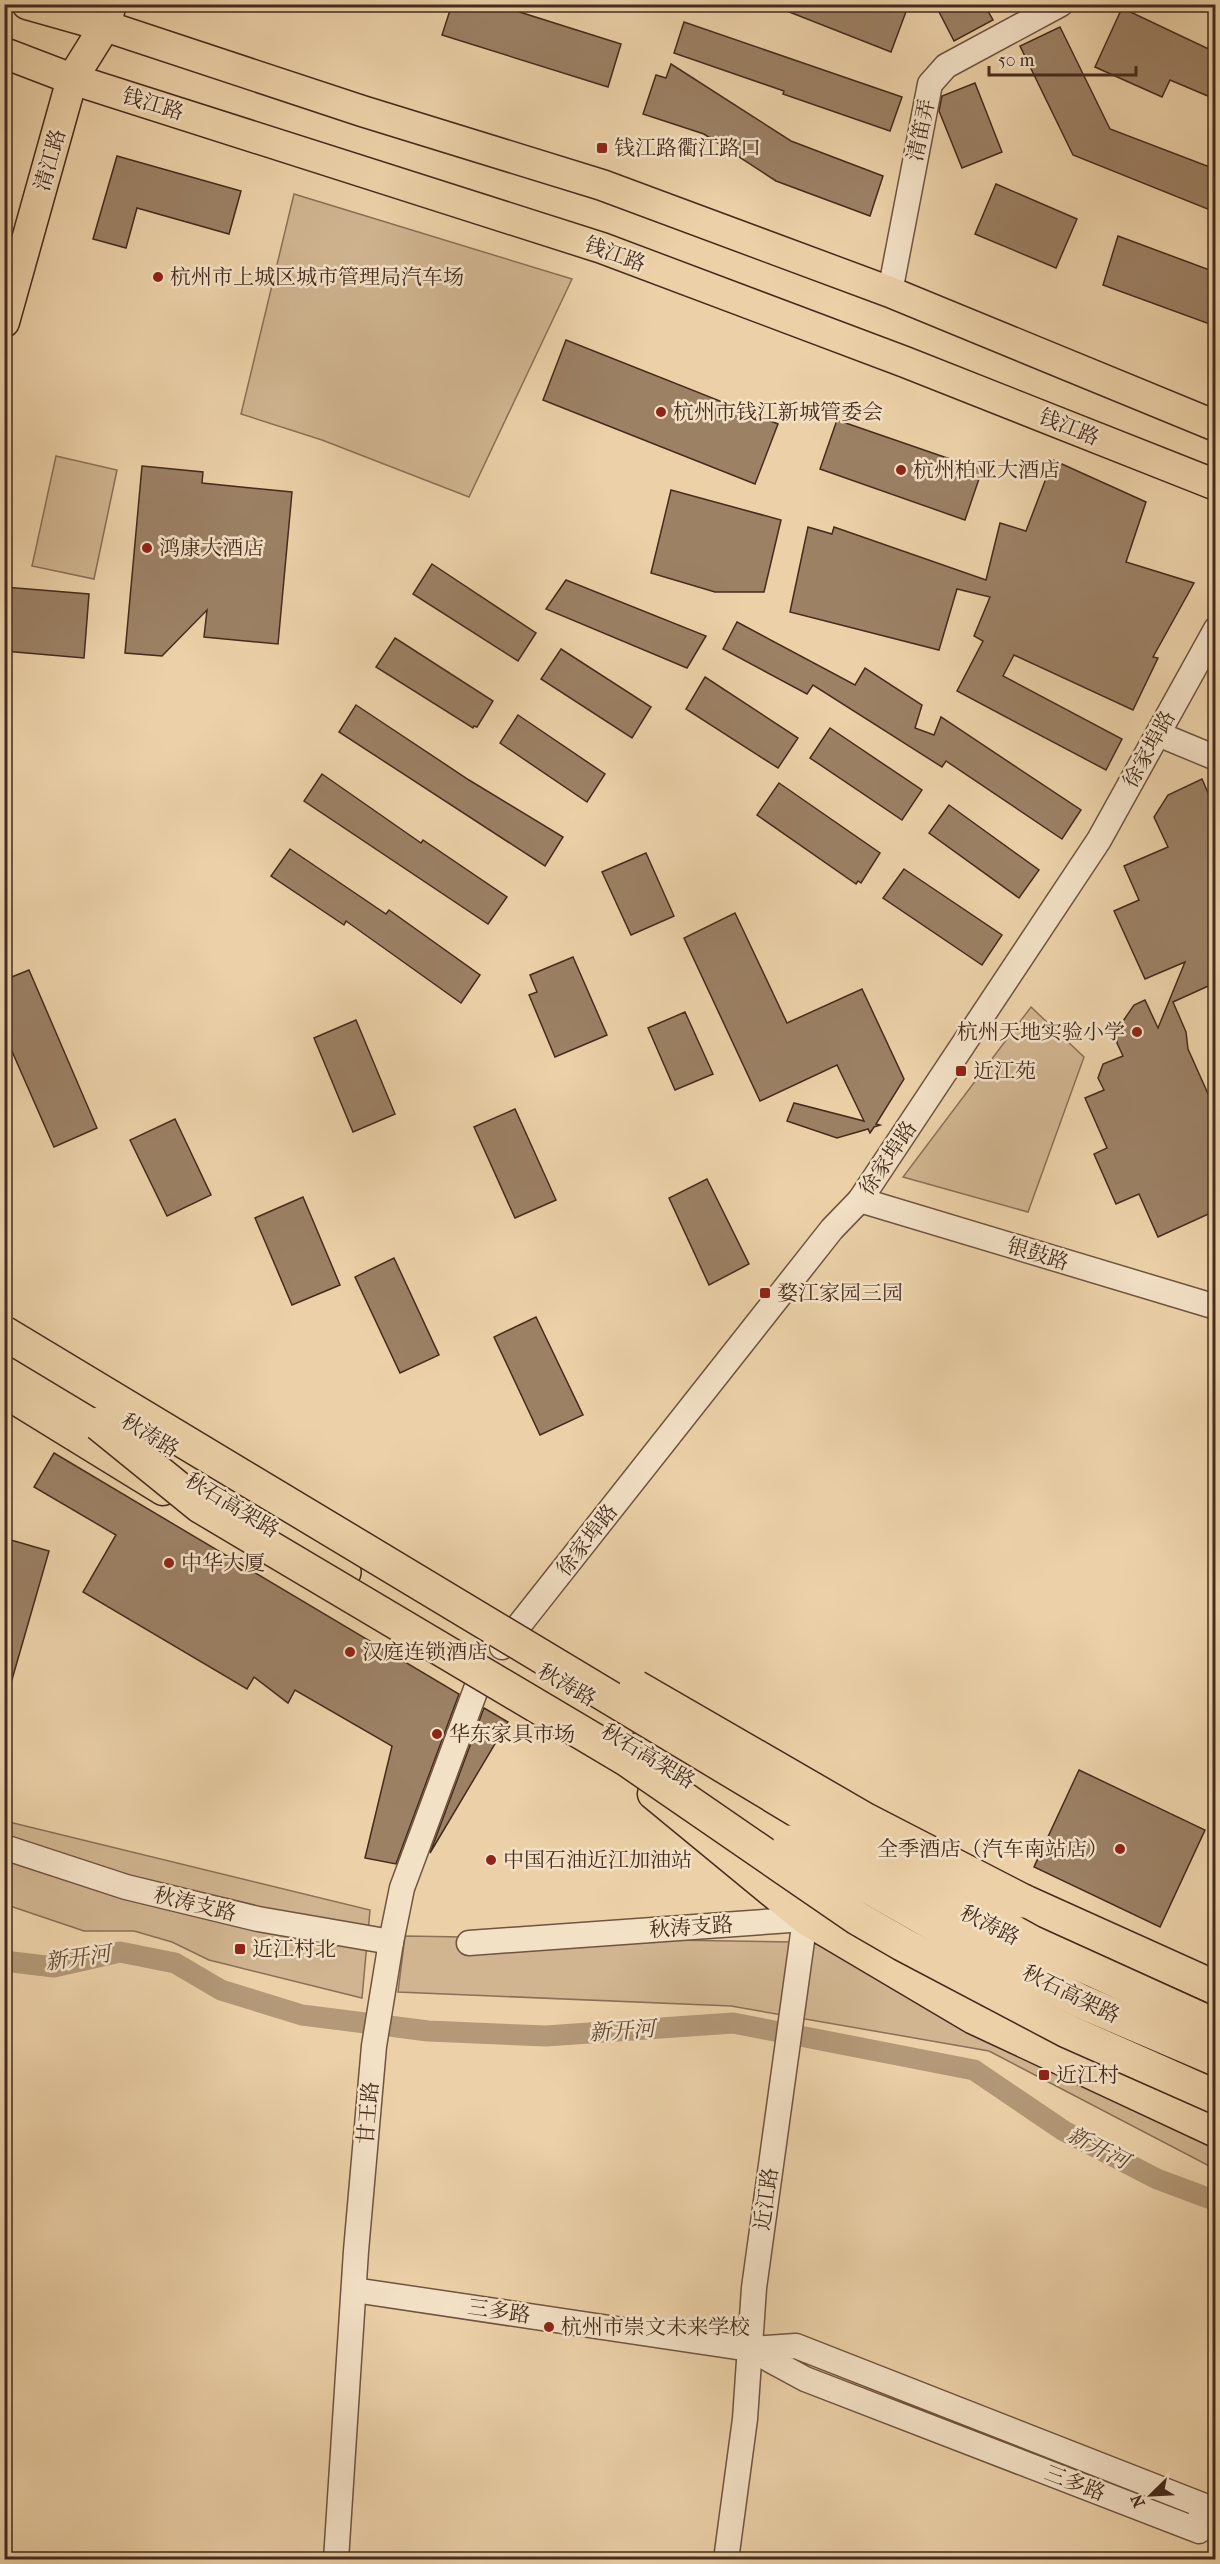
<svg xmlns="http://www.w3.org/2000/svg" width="1220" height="2564" font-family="'IM FELL French Canon','Noto Serif SC',serif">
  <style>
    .green { fill: #d0b590; stroke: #8a7056; stroke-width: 1.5 }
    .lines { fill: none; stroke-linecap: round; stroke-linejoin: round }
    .canal { stroke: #b39978; stroke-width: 21 }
    .building { fill: #9c8165; stroke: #452b1c; stroke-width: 1.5 }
    .minor-casing { stroke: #6f543f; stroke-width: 27 }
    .major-casing { stroke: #452b1c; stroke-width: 33 }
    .highway-casing { stroke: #452b1c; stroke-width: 36 }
    .minor { stroke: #f3e1c6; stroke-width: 24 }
    .major { stroke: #ecd1a8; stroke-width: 30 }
    .highway { stroke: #ecd1a8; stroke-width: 33 }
    .highway-bridge-casing { stroke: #452b1c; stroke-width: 36; stroke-linecap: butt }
    .highway-bridge { stroke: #ecd1a8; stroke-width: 33 }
    .poi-dot { fill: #8f2418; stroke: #f3e1c6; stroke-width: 2 }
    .labels { text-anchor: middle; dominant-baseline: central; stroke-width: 5; stroke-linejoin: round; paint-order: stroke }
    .street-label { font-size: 21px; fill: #452b1c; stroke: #f3e1c6 }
    .poi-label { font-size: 21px; fill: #452b1c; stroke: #f3e1c6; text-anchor: start }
    .water-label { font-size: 22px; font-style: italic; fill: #604633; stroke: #f3e1c6 }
  </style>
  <rect width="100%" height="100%" fill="#ecd1a8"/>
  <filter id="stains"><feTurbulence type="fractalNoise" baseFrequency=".00333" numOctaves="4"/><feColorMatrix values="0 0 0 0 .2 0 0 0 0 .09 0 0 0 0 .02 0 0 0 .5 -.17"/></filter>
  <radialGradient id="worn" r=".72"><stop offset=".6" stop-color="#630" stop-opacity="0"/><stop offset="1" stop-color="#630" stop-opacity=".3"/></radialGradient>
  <g class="green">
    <polygon points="294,194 572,279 469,497 322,440 241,414"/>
    <polygon points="56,456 117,470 94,579 32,566"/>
    <polygon points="1031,1007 1084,1057 1028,1212 903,1177"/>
    <polygon points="5,1821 370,1910 362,1998 209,1960 172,1942 134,1931 84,1931 7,1905 5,1910"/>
    <polygon points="405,1936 789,1942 929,1953 1215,2076 1215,2169 989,2051 731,2006 398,1992"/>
  </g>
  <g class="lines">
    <polyline class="canal" points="4,1961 54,1967 120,1952 175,1963 221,1990 302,2015 428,2031 546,2036 733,2023 974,2070 1064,2131 1157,2179 1216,2201"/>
  </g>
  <g class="building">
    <polygon points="452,4 494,4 621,44 608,87 442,35"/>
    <polygon points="769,4 896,4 907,9 891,52"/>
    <polygon points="935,4 984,4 993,20 954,41"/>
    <polygon points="1122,8 1215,52 1215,99 1170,80 1162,97 1095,67"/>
    <polygon points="684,22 902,97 890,131 783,94 784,91 674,53"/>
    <polygon points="1060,27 1110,129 1215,169 1215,212 1073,155 1020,46"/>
    <polygon points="671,64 791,141 883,176 870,216 776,181 704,134 643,114 656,75 666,78"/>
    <polygon points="975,83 1002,152 962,168 939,111 942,96"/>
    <polygon points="117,156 241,191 229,234 137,208 126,248 93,239"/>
    <polygon points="996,184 1077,219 1056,268 975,234"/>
    <polygon points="1118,236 1215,272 1215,326 1103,285"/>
    <polygon points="566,340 778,424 755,484 543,400"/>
    <polygon points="837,420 982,470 965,520 820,469"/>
    <polygon points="1053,460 1146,502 1126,562 1194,583 1153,657 1158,658 1133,710 1014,655 1003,676 1122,739 1106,770 957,691 983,641 974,636 990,597 957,589 939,650 790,612 808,527 832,534 834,527 986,580 1000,523 1026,531"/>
    <polygon points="142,466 203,472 202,483 292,492 278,644 204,637 207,610 162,656 125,653"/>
    <polygon points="671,490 781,520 764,592 715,592 651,573"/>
    <polygon points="432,564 536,633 518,661 413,594"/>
    <polygon points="566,580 706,636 687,668 546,609"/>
    <polygon points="4,587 89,594 84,658 4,651"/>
    <polygon points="737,622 855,685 865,668 922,705 915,728 934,735 941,717 1081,810 1062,839 946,761 942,767 813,685 807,694 723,649"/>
    <polygon points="395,638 493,701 477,727 474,726 473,728 376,667"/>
    <polygon points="561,649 651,707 632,738 541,679"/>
    <polygon points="705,677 798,738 778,768 686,709"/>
    <polygon points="356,705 469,780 563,837 545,866 339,732"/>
    <polygon points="518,715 605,774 587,802 500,743"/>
    <polygon points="830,728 922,790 902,820 810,758"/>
    <polygon points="322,774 421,843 423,840 507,897 488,924 304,801"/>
    <polygon points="1202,779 1215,809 1215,983 1173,1002 1186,1032 1188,1049 1209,1096 1215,1093 1215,1211 1158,1237 1139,1194 1116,1204 1094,1154 1107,1148 1085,1098 1104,1090 1098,1078 1103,1064 1123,1056 1117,1043 1117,1030 1134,1005 1145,1000 1158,1028 1185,962 1145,979 1114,911 1139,900 1124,866 1168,847 1154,817 1168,795"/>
    <polygon points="779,783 880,853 861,883 858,881 856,884 757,815"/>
    <polygon points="949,805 1039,870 1019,898 929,833"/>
    <polygon points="290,849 386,914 389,910 480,975 461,1003 346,921 344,925 271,876"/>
    <polygon points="646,853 674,916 631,935 602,872"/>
    <polygon points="904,869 1002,935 982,965 883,898"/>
    <polygon points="735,913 787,1023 862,989 904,1079 876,1124 880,1125 874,1127 870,1133 868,1129 837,1138 787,1121 794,1103 864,1121 837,1065 760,1101 684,938"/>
    <polygon points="573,957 607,1035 555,1057 529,995 537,992 530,975"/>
    <polygon points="29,970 97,1128 54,1147 4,1033 4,980"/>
    <polygon points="685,1012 713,1074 675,1090 648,1028"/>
    <polygon points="356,1020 395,1114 353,1132 314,1038"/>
    <polygon points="515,1109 556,1200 515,1218 474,1127"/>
    <polygon points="175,1119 211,1195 167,1216 130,1140"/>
    <polygon points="707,1179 749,1264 709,1285 669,1198"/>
    <polygon points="303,1197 340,1285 292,1305 255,1218"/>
    <polygon points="394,1258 439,1355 400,1373 355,1277"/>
    <polygon points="536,1317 583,1415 540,1435 494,1337"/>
    <polygon points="54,1453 459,1694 396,1864 365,1858 392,1746 295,1690 288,1703 254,1677 247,1689 83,1592 116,1535 34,1487"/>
    <polygon points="4,1538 49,1551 9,1690 4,1690"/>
    <polygon points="484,1708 508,1722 430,1853"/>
    <polygon points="1079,1770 1205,1830 1160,1927 1034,1867"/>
  </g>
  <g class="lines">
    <defs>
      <g id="minor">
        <polyline points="890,292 930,84 946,66 1061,4"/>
        <polyline points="1158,734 1216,758"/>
        <polyline points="860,1200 1216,1307"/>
        <polyline points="502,1647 832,1229 860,1200 1099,840 1216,629"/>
        <polyline points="4,1847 126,1887 258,1919 391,1942"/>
        <polyline points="469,1943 805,1919"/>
        <polyline points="354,2290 750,2349 796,2346 1202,2505 1199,2531 805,2379 750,2349"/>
        <polyline points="336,2560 356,2251 374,2046 391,1942 402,1888 479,1681"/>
        <polyline points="726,2560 745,2419 754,2288 805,1919 812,1906"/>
      </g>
      <g id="major">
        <polyline points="27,4 105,26 362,111 602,185 890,292 1216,426"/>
        <polyline points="4,53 72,79 602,248 905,362 1216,485"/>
        <polyline points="4,322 72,79 105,26 111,4"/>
        <polyline points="4,1392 163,1490"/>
        <polyline points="653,1794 805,1919 974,2019 1216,2132"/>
      </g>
      <g id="highway">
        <polyline points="4,1366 123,1439"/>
        <polyline points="167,1466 344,1572"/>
        <polyline points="637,1750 790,1842"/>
        <polyline points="1023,1901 1216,1988"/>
      </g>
    </defs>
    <use href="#minor" class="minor-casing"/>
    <use href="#major" class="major-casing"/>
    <use href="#highway" class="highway-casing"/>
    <use href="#minor" class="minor"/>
    <use href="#major" class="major"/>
    <use href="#highway" class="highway"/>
    <defs>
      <g id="highway-bridge">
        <polyline points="4,1333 805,1815 1031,1942 1216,2026"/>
        <polyline points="99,1424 200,1506 626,1759 857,1918 902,1944 1067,2031 1216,2097"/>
        <polyline points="636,1687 866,1820 1023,1901"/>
        <polyline points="790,1842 944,1930 1080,2001 1216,2059"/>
      </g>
    </defs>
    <use href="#highway-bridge" class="highway-bridge-casing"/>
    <use href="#highway-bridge" class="highway-bridge"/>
  </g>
  <g class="poi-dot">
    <rect x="596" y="142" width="12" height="12" rx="3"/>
    <circle cx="158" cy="277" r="6"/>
    <circle cx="661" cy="412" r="6"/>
    <circle cx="901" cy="470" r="6"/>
    <circle cx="147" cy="548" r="6"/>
    <circle cx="1137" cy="1032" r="6"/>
    <rect x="955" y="1065" width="12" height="12" rx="3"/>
    <rect x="759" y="1287" width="12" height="12" rx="3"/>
    <circle cx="169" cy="1563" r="6"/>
    <circle cx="350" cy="1652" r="6"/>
    <circle cx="437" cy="1734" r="6"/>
    <circle cx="1120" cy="1849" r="6"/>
    <circle cx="491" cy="1860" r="6"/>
    <rect x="234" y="1943" width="12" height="12" rx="3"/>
    <rect x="1038" y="2069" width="12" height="12" rx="3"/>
    <circle cx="549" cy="2327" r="6"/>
  </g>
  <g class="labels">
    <g class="street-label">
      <text transform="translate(153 104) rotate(17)">钱江路</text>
      <text transform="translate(921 130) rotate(-78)">清笛弄</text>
      <text transform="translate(50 160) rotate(-74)">清江路</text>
      <text transform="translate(615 254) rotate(20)">钱江路</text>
      <text transform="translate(1069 427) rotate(22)">钱江路</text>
      <text transform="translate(1149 749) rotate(-61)">徐家埠路</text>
      <text transform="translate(888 1158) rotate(-56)">徐家埠路</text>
      <text transform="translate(1038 1254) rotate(17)">银鼓路</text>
      <text transform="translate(150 1435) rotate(31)">秋涛路</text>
      <text transform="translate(232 1505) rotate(31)">秋石高架路</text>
      <text transform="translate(587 1540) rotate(-52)">徐家埠路</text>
      <text transform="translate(567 1685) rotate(30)">秋涛路</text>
      <text transform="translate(648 1756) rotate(31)">秋石高架路</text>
      <text transform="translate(195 1904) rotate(14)">秋涛支路</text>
      <text transform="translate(990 1925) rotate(26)">秋涛路</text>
      <text transform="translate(691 1927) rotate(-4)">秋涛支路</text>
      <text transform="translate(1071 1994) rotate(26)">秋石高架路</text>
      <text transform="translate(368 2113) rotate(-85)">甘王路</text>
      <text transform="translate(766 2199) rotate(-82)">近江路</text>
      <text transform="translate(499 2311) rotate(8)">三多路</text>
      <text transform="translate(1075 2483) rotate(21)">三多路</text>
    </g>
    <g class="poi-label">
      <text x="614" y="148">钱江路衢江路口</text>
      <text x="170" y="277">杭州市上城区城市管理局汽车场</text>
      <text x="673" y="412">杭州市钱江新城管委会</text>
      <text x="913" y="470">杭州柏亚大酒店</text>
      <text x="159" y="548">鸿康大酒店</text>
      <text x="1125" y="1032" text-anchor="end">杭州天地实验小学</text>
      <text x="973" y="1071">近江苑</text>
      <text x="777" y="1293">婺江家园三园</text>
      <text x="181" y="1563">中华大厦</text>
      <text x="362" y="1652">汉庭连锁酒店</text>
      <text x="449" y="1734">华东家具市场</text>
      <text x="1108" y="1849" text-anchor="end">全季酒店（汽车南站店）</text>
      <text x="503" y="1860">中国石油近江加油站</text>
      <text x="252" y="1949">近江村北</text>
      <text x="1056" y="2075">近江村</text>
      <text x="561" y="2327">杭州市崇文未来学校</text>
    </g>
    <g class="water-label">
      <text transform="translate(78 1958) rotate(-8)">新开河</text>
      <text transform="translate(622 2031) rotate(-4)">新开河</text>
      <text transform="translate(1098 2148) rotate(27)">新开河</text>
    </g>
  </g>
  <rect width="1220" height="2564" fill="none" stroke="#ecd1a8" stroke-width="24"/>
  <rect x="6" y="6" width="1208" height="2552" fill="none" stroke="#452b1c" stroke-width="3"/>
  <rect x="12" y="12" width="1196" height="2540" fill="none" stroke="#452b1c" stroke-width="1.5"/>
  <g transform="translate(1151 2495) rotate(246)" stroke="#f3e1c6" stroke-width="4.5" paint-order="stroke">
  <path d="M0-4.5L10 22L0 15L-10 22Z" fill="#452b1c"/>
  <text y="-9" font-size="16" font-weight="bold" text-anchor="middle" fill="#452b1c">N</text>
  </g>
  <path d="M989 66v9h147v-9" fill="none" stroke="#452b1c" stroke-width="3"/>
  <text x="998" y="66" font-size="18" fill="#452b1c" stroke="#f3e1c6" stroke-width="4.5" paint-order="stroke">50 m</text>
  <rect width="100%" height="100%" filter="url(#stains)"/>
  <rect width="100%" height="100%" fill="url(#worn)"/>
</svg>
